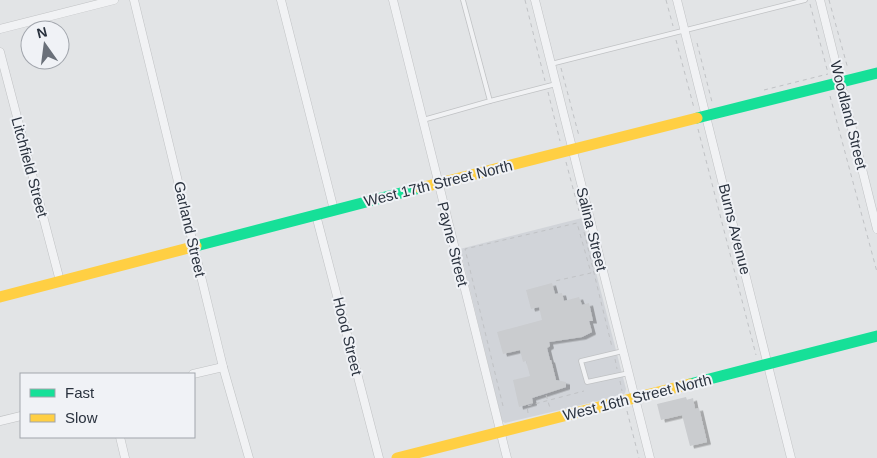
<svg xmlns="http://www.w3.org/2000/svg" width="877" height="458" font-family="Arial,sans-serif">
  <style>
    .built { fill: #d1d4d9 }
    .building { fill: #cacccf; filter: url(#shadow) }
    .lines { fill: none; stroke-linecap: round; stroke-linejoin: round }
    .lane-casing { stroke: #c0c2c4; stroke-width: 5.5 }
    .street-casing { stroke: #c0c2c4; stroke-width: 9 }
    .path { stroke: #c0c2c5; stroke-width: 1; stroke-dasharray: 4 4; stroke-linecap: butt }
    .lane { stroke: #f1f2f4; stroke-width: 4 }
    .street { stroke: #f1f2f4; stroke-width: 8 }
    .fast { stroke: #16e098; stroke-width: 11 }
    .slow { stroke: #ffcf43; stroke-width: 11 }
    .labels { text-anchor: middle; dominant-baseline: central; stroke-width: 4; stroke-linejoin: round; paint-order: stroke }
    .street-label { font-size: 15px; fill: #2a323e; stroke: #f0f2f6 }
  </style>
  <defs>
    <filter id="shadow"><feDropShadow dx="4" dy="2.5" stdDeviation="0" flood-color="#0004"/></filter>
  </defs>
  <rect width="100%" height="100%" fill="#e2e4e6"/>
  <polygon class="built" points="582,218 626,389 625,393 623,395 505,423 502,421 460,249"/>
  <g class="building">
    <polygon points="552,283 555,294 562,293 564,301 579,297 582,305 589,303 593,321 589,321 592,332 582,337 549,342 550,346 547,348 550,360 551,360 556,380 566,382 566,387 532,398 533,403 519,407 513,380 530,376 526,361 523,362 520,350 503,354 497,332 542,320 539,307 531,309 526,290"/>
    <polygon points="686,397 687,400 693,398 695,409 699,408 707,442 690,446 682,415 661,420 657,404"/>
  </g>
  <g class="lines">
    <defs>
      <g id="lane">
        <polyline points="551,64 805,0"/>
        <polyline points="490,101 556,84"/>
        <polyline points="423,120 490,101 463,0"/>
        <polyline points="623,351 581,361 587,382 629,373"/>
      </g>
      <g id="street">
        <polyline points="134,0 223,367 249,458"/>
        <polyline points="281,0 334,210"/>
        <polyline points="393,0 507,458"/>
        <polyline points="535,0 650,458"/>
        <polyline points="677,0 791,458"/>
        <polyline points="820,0 877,229"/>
        <polyline points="0,29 114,0"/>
        <polyline points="0,52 60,281"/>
        <polyline points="316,215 379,458"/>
        <polyline points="193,374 223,367"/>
        <polyline points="0,421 21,416"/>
        <polyline points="120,437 125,458"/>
      </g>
    </defs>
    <use href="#lane" class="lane-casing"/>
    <use href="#street" class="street-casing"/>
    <g class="path">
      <polyline points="525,0 545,81"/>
      <polyline points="666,0 673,26"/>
      <polyline points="829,0 848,69"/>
      <polyline points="810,4 828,73"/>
      <polyline points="676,40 694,108"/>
      <polyline points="697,43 712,102"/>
      <polyline points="561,68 579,136"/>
      <polyline points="764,90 828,74"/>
      <polyline points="548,92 560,141"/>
      <polyline points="830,96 877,272"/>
      <polyline points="698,129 756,355"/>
      <polyline points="566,162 579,211"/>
      <polyline points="584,232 612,347"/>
      <polyline points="615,359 617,369"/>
      <polyline points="620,381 622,391"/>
      <polyline points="546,395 550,408"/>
      <polyline points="503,406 465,249 577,223 591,273 555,281"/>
      <polyline points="627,411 639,458"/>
      <polyline points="528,413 527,406 584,391"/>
    </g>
    <use href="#lane" class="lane"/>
    <use href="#street" class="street"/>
    <g class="fast">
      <polyline points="697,118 877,73"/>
      <polyline points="196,246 420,188"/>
      <polyline points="690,384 877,336"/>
    </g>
    <g class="slow">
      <polyline points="420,188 697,118"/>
      <polyline points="0,297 196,246"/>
      <polyline points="397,458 690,384"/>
    </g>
  </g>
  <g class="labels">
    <g class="street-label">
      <text transform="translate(849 115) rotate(76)">Woodland Street</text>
      <text transform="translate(30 167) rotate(75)">Litchfield Street</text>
      <text transform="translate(438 183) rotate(-14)">West 17th Street North</text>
      <text transform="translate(190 229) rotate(77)">Garland Street</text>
      <text transform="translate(592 229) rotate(76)">Salina Street</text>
      <text transform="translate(735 229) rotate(76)">Burns Avenue</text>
      <text transform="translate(453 244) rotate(76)">Payne Street</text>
      <text transform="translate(348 336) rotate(76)">Hood Street</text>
      <text transform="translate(637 397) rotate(-14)">West 16th Street North</text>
    </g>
  </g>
  <rect x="20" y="373" width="175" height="65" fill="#f0f2f6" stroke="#a1a5ac"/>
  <rect x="30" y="389" width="25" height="8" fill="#16e098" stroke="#a1a5ac"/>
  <text x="65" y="398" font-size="15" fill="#2a323e">Fast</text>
  <rect x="30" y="414" width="25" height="8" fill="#ffcf43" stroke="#a1a5ac"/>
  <text x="65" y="423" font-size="15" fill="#2a323e">Slow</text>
  <g transform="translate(45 45) rotate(346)"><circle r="24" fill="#f0f2f6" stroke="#a1a5ac"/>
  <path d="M0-4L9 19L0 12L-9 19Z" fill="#6a7079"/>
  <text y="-8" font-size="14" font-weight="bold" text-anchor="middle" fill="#2a323e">N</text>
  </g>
</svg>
